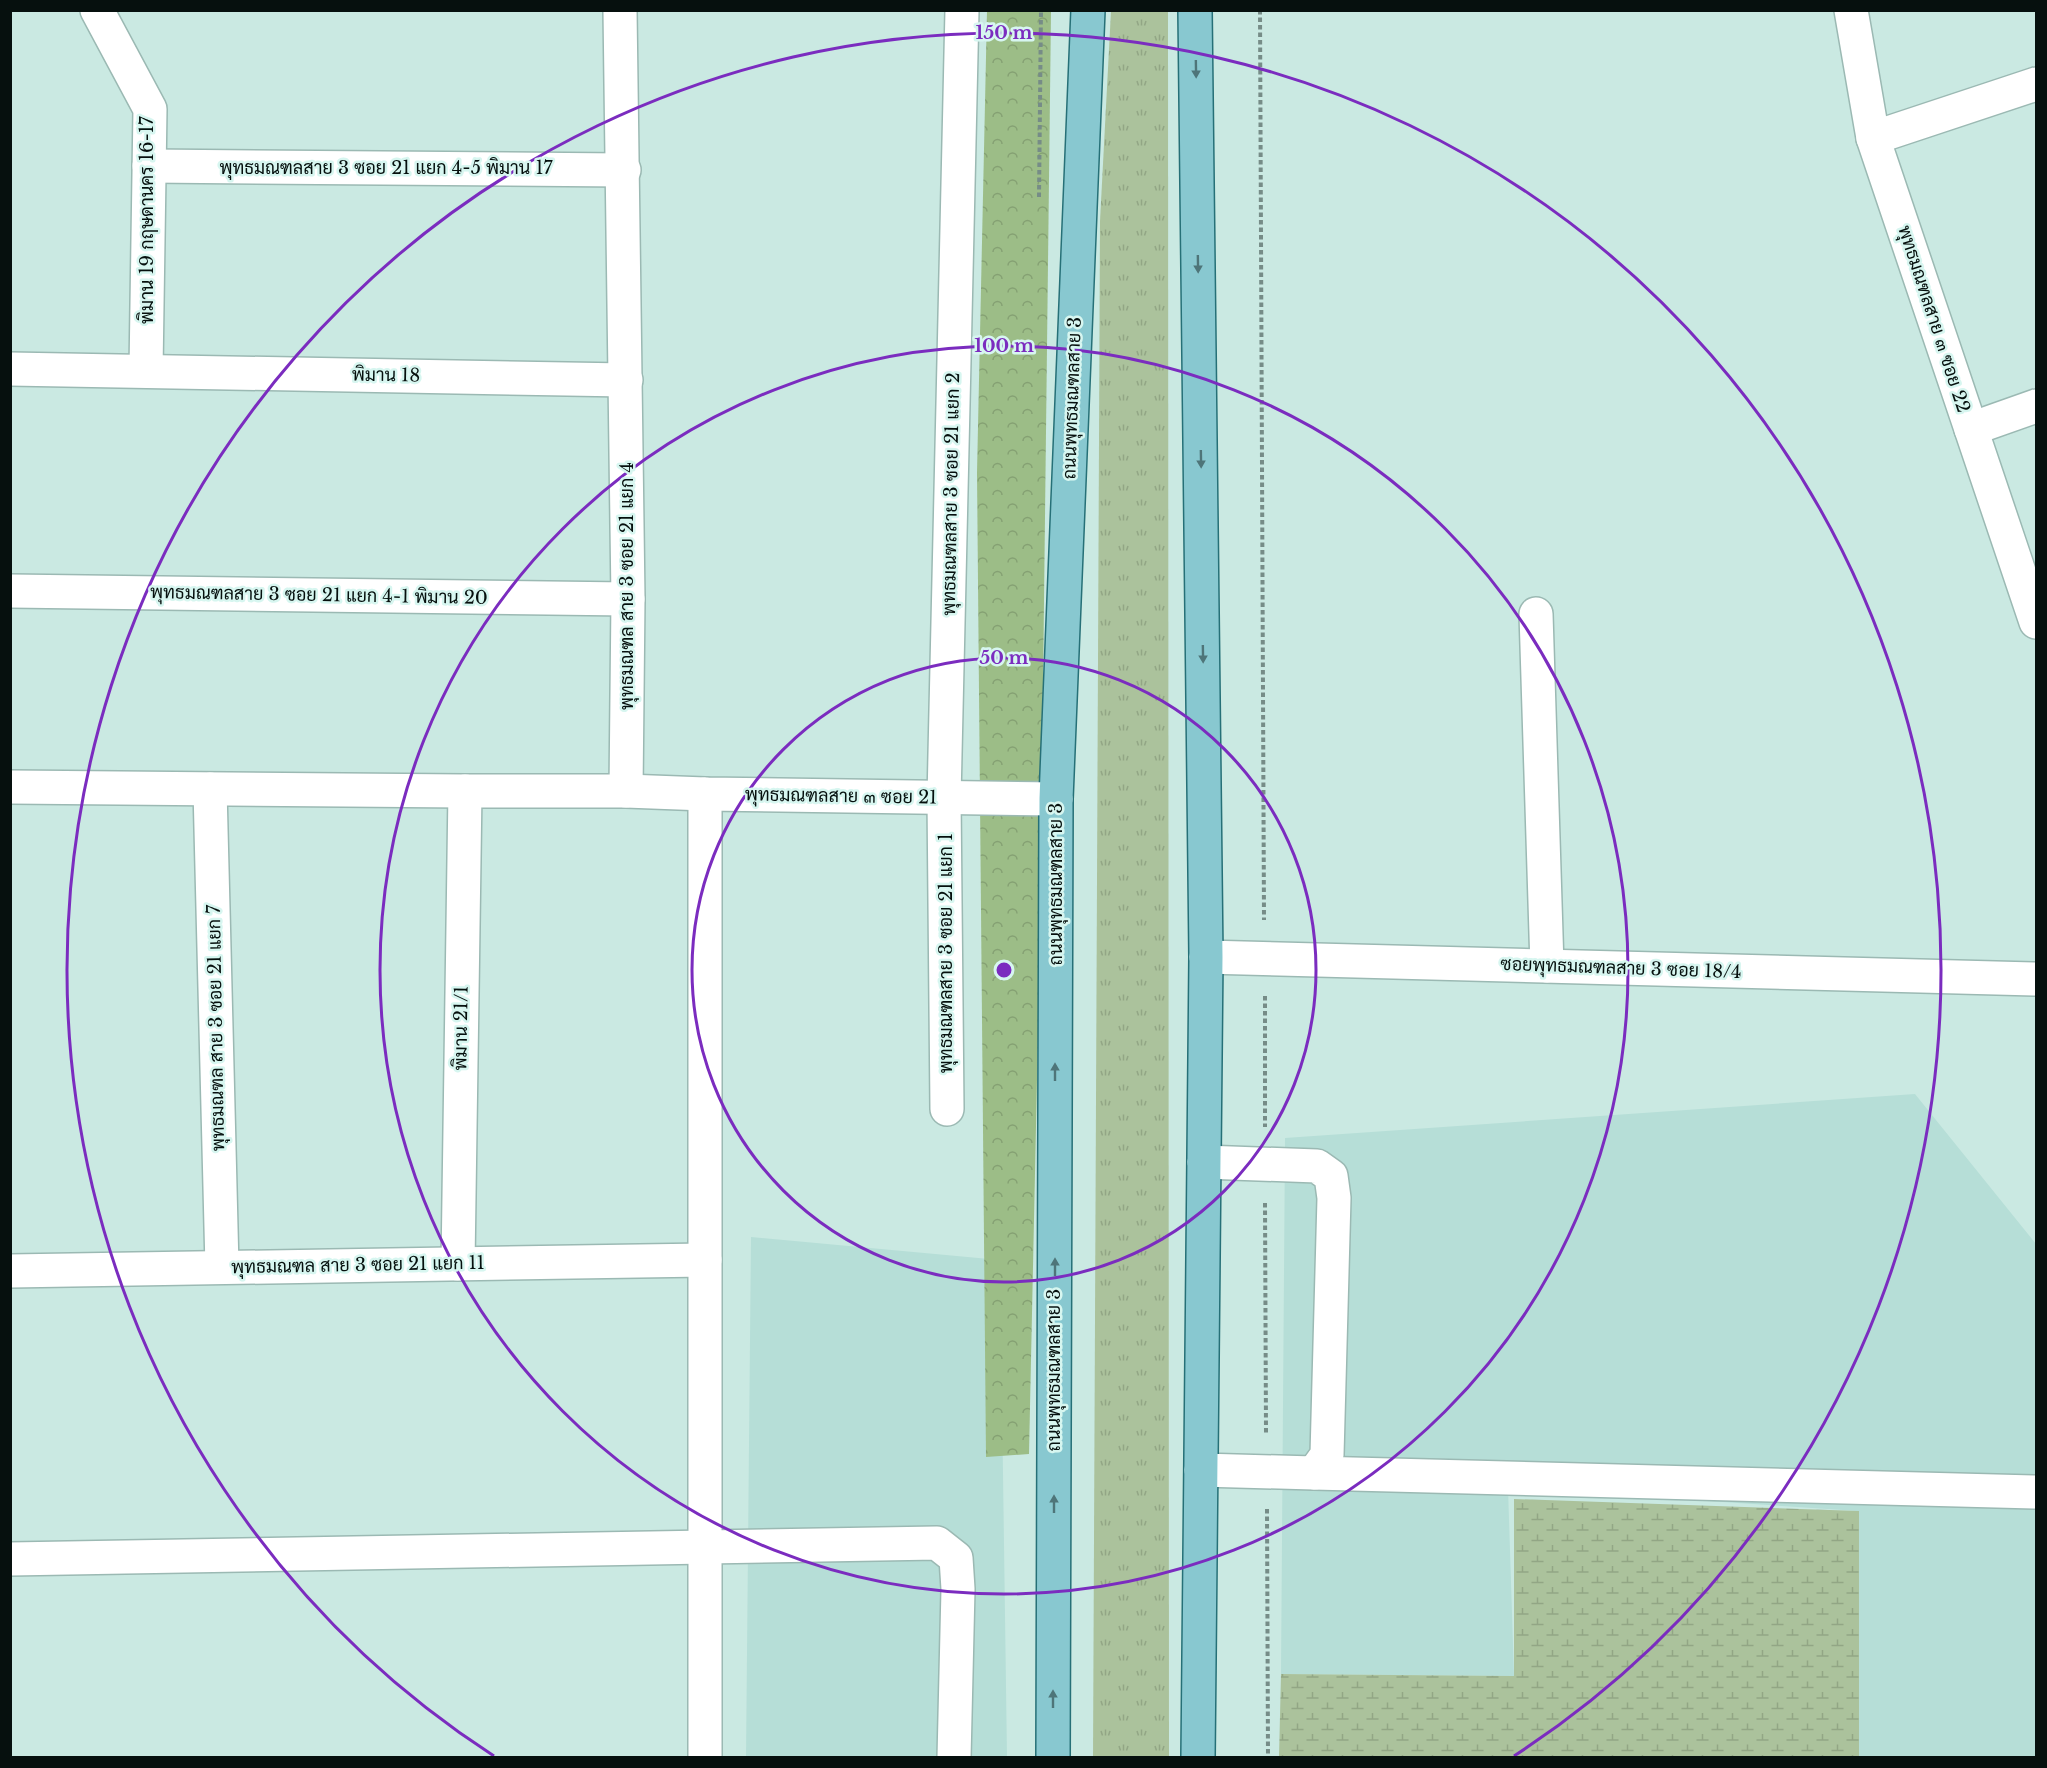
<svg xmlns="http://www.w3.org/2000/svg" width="2047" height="1768" font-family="'Libre Baskerville',Sarabun,serif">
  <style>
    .built { fill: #b6ded7 }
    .grass { fill: url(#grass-tufts) }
    .forest { fill: url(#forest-crowns) }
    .wetland { fill: url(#wetland-marsh) }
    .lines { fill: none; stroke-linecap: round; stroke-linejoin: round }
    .minor-casing { stroke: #9bb9b3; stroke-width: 36 }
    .major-casing { stroke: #267077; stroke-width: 36 }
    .path { stroke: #768c87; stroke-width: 4; stroke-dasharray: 4.5 3; stroke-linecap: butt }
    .minor { stroke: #fff; stroke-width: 33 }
    .major { stroke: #88c8d0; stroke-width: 33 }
    .oneway { fill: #4e7579 }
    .ring { fill: none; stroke: #7b2cbf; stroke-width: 3 }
    .labels { text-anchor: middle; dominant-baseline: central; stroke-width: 5; stroke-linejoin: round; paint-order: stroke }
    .street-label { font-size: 18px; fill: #06100e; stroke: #d7f6f0 }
    .centre { fill: #7b2cbf; stroke: #d7f6f0; stroke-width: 3 }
    .ring-label { font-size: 18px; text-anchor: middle; font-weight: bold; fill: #7b2cbf; stroke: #d7f6f0; stroke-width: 5; stroke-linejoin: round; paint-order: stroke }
  </style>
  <defs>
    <pattern id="grass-tufts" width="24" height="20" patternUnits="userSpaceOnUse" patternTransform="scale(1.5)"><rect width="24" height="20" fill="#abc29c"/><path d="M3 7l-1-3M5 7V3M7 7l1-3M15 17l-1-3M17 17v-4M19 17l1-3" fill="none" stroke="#92a685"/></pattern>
    <pattern id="forest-crowns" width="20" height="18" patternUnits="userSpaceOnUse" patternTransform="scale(1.5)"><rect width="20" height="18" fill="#9cbd87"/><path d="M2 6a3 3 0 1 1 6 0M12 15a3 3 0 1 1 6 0" fill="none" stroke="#85a173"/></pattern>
    <pattern id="wetland-marsh" width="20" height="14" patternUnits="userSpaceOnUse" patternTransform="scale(1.5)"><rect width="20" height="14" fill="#abc29c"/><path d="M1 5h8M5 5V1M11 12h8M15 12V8" fill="none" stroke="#92a685"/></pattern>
  </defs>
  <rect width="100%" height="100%" fill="#cae9e2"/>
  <g class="built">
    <polygon points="1915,1094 2036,1244 2036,1757 1859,1757 1858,1511 1508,1488 1514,1676 1281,1674 1285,1138"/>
    <polygon points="751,1237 1000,1260 1007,1757 746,1758"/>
  </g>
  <polygon class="grass" points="1168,10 1169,1757 1093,1758 1100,221 1111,11"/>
  <polygon class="forest" points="987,11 1051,11 1040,939 1029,1454 986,1457 977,473"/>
  <polygon class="wetland" points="1514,1499 1859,1511 1859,1757 1279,1757 1281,1674 1514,1676"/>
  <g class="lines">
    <defs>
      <g id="minor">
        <polyline points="97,10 150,109 146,370"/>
        <polyline points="620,10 628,599 626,791"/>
        <polyline points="1851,10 1873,138 2036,622"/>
        <polyline points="1873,138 2036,84"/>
        <polyline points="149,166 624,170"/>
        <polyline points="10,369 626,380"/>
        <polyline points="1971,429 2036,406"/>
        <polyline points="10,591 628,599"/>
        <polyline points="1536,614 1547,966"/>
        <polyline points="10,787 465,791 626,791 705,794 1056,799"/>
        <polyline points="210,789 222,1267"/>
        <polyline points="705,794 705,1758"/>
        <polyline points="1206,957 2036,979"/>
        <polyline points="947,1109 944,798 962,10"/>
        <polyline points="458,1264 465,791"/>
        <polyline points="10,1271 705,1260"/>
        <polyline points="1201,1470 1314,1473 1327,1455 1334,1198 1331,1176 1317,1166 1204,1162"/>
        <polyline points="1314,1473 2036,1492"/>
        <polyline points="10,1559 937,1543 956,1558 958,1589 954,1758"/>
      </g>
      <g id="major">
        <polyline points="1195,10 1206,957 1198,1758"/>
        <polyline points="1053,1758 1056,799 1088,10"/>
      </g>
    </defs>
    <use href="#minor" class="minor-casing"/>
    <use href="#major" class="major-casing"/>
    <g class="path">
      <polyline points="1260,10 1264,920"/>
      <polyline points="1039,197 1041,10"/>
      <polyline points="1265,996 1265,1127"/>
      <polyline points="1265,1203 1266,1433"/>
      <polyline points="1267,1509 1268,1758"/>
    </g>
    <use href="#minor" class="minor"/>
    <use href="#major" class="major"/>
  </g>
  <defs><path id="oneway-solid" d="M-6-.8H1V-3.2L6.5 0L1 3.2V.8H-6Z" transform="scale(1.5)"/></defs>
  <g class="oneway">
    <use href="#oneway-solid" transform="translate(1196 69) rotate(89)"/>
    <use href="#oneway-solid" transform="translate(1198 264) rotate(89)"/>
    <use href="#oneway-solid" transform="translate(1201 459) rotate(89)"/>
    <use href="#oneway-solid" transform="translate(1203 654) rotate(89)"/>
    <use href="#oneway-solid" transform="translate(1055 1072) rotate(-90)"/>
    <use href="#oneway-solid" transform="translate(1055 1267) rotate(-90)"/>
    <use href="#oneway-solid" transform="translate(1054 1504) rotate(-90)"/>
    <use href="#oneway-solid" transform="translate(1053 1699) rotate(-90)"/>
  </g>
  <g class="ring">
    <circle cx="1004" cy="970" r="312"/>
    <circle cx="1004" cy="970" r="624"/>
    <path d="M494 1756A937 937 0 1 1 1514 1756"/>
  </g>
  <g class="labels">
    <g class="street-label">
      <text x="386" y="168">พุทธมณฑลสาย 3 ซอย 21 แยก 4-5 พิมาน 17</text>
      <text transform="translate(147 220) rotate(-90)">พิมาน 19 กฤษดานคร 16-17</text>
      <text transform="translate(1934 319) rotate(72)">พุทธมณฑลสาย ๓ ซอย 22</text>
      <text transform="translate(386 375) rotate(1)">พิมาน 18</text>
      <text transform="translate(1072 398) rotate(-88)">ถนนพุทธมณฑลสาย 3</text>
      <text transform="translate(951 494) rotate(-89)">พุทธมณฑลสาย 3 ซอย 21 แยก 2</text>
      <text transform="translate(627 586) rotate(-90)">พุทธมณฑล สาย 3 ซอย 21 แยก 4</text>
      <text transform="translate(319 595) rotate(1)">พุทธมณฑลสาย 3 ซอย 21 แยก 4-1 พิมาน 20</text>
      <text transform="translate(841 796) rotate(1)">พุทธมณฑลสาย ๓ ซอย 21</text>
      <text transform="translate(1056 884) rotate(-90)">ถนนพุทธมณฑลสาย 3</text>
      <text transform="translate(946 953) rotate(-90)">พุทธมณฑลสาย 3 ซอย 21 แยก 1</text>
      <text transform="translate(1621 968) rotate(2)">ซอยพุทธมณฑลสาย 3 ซอย 18/4</text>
      <text transform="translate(216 1028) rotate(-91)">พุทธมณฑล สาย 3 ซอย 21 แยก 7</text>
      <text transform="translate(461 1028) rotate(-89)">พิมาน 21/1</text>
      <text transform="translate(358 1265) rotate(-1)">พุทธมณฑล สาย 3 ซอย 21 แยก 11</text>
      <text transform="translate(1054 1370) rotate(-90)">ถนนพุทธมณฑลสาย 3</text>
    </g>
  </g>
  <circle cx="1004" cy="970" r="9" class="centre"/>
  <g class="ring-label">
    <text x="1004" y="39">150 m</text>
    <text x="1004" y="352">100 m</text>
    <text x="1004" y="664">50 m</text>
  </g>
  <rect width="2047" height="1768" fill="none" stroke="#06100e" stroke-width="24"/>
</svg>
